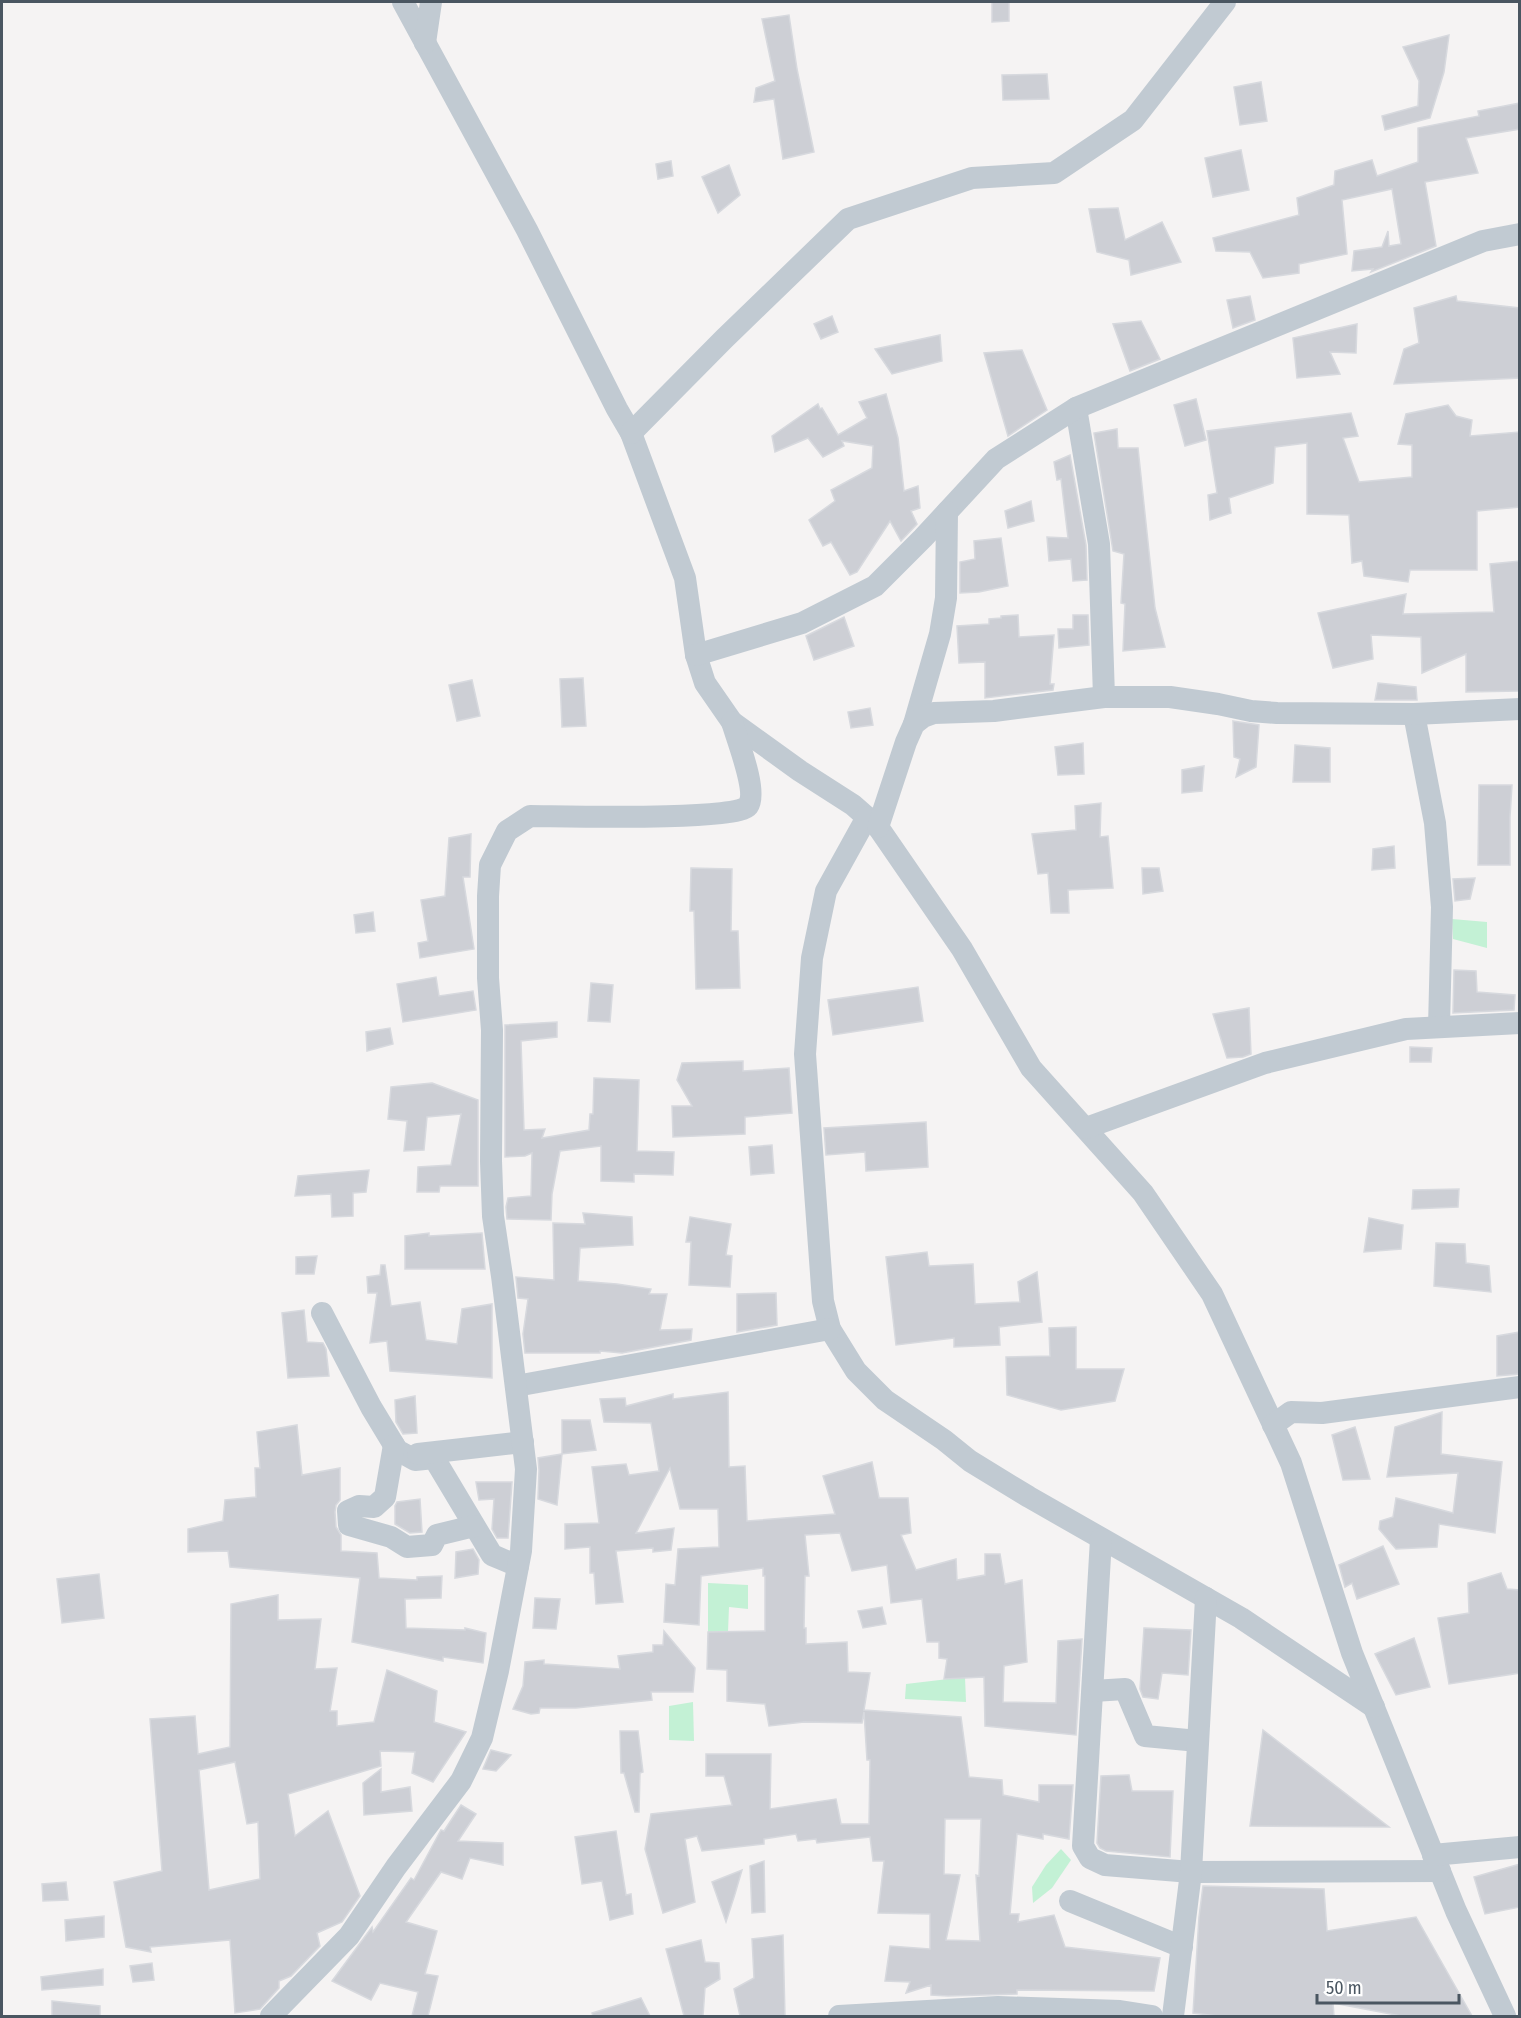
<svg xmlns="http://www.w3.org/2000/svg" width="1521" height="2018" font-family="'Fira Sans Condensed',sans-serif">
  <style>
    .green { fill: #c3f1d5 }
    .building { fill: #cdcfd5; stroke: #d7d9de; stroke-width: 1.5; fill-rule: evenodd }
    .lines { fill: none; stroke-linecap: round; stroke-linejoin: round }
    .minor { stroke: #c1cad2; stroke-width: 22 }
  </style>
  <rect width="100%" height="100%" fill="#f5f3f3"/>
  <g class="green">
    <polygon points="1452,919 1487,922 1487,948 1453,939"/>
    <polygon points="708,1583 748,1585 748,1609 729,1607 728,1632 708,1632"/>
    <polygon points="965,1677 966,1702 905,1699 906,1684"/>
    <polygon points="693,1702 694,1741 669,1740 669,1706"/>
    <polygon points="1061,1849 1071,1860 1052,1888 1033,1903 1032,1887 1046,1865"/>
  </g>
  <g class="building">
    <polygon points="992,2 1009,2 1009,21 992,22"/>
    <polygon points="789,15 797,69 814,152 783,159 774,99 754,102 756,88 775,81 762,19"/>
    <polygon points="1449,35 1444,72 1430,118 1385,130 1382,116 1418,106 1419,81 1403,47"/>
    <polygon points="1047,74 1049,99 1003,100 1002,75"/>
    <polygon points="1261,82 1267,121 1240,125 1234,87"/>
    <polygon points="1520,103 1520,129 1466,138 1478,173 1425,182 1436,246 1371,272 1373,269 1352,271 1354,251 1382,247 1388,231 1389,246 1401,244 1392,189 1342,200 1347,254 1299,264 1299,273 1263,278 1250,252 1216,251 1213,238 1299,215 1297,198 1334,185 1335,171 1372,160 1377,176 1418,162 1418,128 1479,116 1478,111"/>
    <polygon points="1241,150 1249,190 1213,197 1205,158"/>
    <polygon points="671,161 673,176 658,179 656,164"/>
    <polygon points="729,165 740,195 718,213 702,177"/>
    <polygon points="1118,208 1125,240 1162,222 1181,262 1131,275 1129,260 1097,252 1089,209"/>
    <polygon points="1250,296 1255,320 1233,328 1227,300"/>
    <polygon points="1456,296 1457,301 1520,308 1520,378 1394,384 1404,349 1419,343 1414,308"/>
    <polygon points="832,316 838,332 821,339 814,324"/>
    <polygon points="1141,321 1160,359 1130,371 1113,324"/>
    <polygon points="1357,324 1356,353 1330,352 1340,374 1297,378 1293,338"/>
    <polygon points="940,335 942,361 892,374 875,349"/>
    <polygon points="1022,350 1047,410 1008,436 984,353"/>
    <polygon points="886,394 898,438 904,491 918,486 920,508 911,511 917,524 901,541 890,521 857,572 850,575 831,542 823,546 809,520 835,501 831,490 872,468 873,446 842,441 844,446 823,457 808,438 775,452 772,436 818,404 820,409 822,408 838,435 867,418 859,402"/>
    <polygon points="1196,399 1206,440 1185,446 1174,405"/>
    <polygon points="1448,405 1456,416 1472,420 1470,436 1520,432 1520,507 1477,511 1477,570 1410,570 1408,582 1364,576 1362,561 1352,563 1349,515 1307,514 1307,443 1275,447 1273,483 1229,498 1231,513 1210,520 1208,495 1217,493 1207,431 1351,413 1358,436 1343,438 1359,482 1412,477 1412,445 1398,444 1406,414"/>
    <polygon points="1117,429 1118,448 1138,448 1155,608 1165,647 1123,651 1125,604 1121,603 1124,554 1113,551 1094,433"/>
    <polygon points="1070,455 1086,545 1087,580 1073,581 1071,559 1049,561 1047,537 1068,538 1061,479 1057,480 1054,462"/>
    <polygon points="1031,501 1034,521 1008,528 1005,511"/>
    <polygon points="1001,538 1008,586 979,592 960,593 960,562 975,559 974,541"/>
    <polygon points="1520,561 1520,691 1466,692 1466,654 1422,673 1421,637 1371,635 1373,659 1333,668 1318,613 1406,594 1403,614 1494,612 1490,564"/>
    <polygon points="1018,615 1019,637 1054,635 1050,684 1054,684 1053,690 985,698 985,662 959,663 957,626 989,624 989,619 1001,618 1001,616"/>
    <polygon points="1073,615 1088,615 1089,645 1059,648 1058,629 1073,629"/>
    <polygon points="844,617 854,646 814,660 806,636"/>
    <polygon points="583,678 586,726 562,727 560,679"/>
    <polygon points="472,680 480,716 457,721 449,685"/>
    <polygon points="1378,683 1416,687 1417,700 1375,700"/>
    <polygon points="870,708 873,725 851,728 848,712"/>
    <polygon points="1233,721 1259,725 1256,767 1236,777 1240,759 1234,757"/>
    <polygon points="1083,743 1084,774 1058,775 1055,747"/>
    <polygon points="1295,745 1330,748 1330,782 1293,782"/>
    <polygon points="1204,766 1202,791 1182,793 1182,770"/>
    <polygon points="1479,785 1512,785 1510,817 1510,865 1478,865"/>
    <polygon points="1101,803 1100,837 1108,836 1113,888 1068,890 1069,913 1051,913 1048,873 1038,874 1032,834 1076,830 1075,806"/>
    <polygon points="471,834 470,877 463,877 474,949 420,958 418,943 428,941 421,900 445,896 449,838"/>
    <polygon points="1394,846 1395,868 1372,870 1373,849"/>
    <polygon points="691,868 732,869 731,931 738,931 740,988 696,989 694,911 690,911"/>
    <polygon points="1142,868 1159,868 1163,891 1143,894"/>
    <polygon points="1475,878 1470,899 1455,901 1453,879"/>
    <polygon points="373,912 375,931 356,933 354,915"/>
    <polygon points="1454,970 1476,971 1477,992 1515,995 1514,1010 1453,1013"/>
    <polygon points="436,977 439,996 473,991 476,1010 403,1022 397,984"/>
    <polygon points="591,983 613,985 610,1022 588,1021"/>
    <polygon points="918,987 923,1021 833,1035 828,1000"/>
    <polygon points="1249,1008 1251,1054 1243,1057 1227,1058 1213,1014"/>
    <polygon points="557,1022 557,1037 521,1041 524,1130 545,1129 542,1138 589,1130 590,1114 593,1114 594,1078 639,1080 637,1151 674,1152 673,1175 634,1174 634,1182 601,1181 601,1146 560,1151 552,1194 551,1220 507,1219 506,1207 508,1198 531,1196 532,1153 525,1156 505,1157 505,1025"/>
    <polygon points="390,1028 393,1044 367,1051 366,1032"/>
    <polygon points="1410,1047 1432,1048 1431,1062 1410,1062"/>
    <polygon points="743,1061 743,1071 789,1068 792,1113 745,1117 745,1134 673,1137 672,1106 692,1106 677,1080 682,1063"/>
    <polygon points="432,1083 478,1100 478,1186 440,1186 439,1192 417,1192 418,1167 451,1165 461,1114 427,1117 424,1150 404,1151 407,1121 388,1119 391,1087"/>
    <polygon points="926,1122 928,1167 866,1171 865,1152 826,1155 824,1128"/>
    <polygon points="772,1145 774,1173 751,1175 749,1147"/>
    <polygon points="369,1170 366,1192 353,1193 353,1216 332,1217 331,1194 295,1196 298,1176"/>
    <polygon points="1459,1189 1458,1207 1412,1209 1413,1190"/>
    <polygon points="583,1213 632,1217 633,1245 580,1248 578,1281 617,1284 651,1289 649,1294 667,1294 660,1330 692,1329 691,1340 622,1353 600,1351 600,1353 525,1353 523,1334 528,1299 518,1298 516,1277 554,1280 553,1223 585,1224"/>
    <polygon points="690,1217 731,1224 726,1255 732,1256 730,1287 689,1285 691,1242 686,1242"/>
    <polygon points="1369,1218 1403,1225 1401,1249 1364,1252"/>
    <polygon points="429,1233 429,1236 482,1233 485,1269 405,1269 405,1236"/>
    <polygon points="1436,1243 1465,1244 1466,1263 1489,1266 1491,1292 1434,1286"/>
    <polygon points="927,1252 929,1266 973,1264 975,1304 1020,1302 1018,1282 1037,1272 1042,1322 999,1327 1000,1345 954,1347 954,1338 896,1345 886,1257"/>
    <polygon points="317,1256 314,1274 296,1274 296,1257"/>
    <polygon points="381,1265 385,1265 391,1306 420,1302 426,1340 457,1344 462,1309 492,1304 492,1378 390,1371 387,1341 370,1343 377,1293 368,1293 367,1277 380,1275"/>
    <polygon points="776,1293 777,1325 737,1332 737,1294"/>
    <polygon points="304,1310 307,1342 323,1343 326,1349 329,1376 288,1378 282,1313"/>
    <polygon points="1076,1327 1076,1369 1124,1369 1115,1401 1061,1410 1007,1395 1006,1357 1050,1356 1049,1328"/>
    <polygon points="1520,1332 1520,1374 1497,1376 1497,1336"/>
    <path d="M 728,1392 L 729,1467 L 745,1466 L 747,1521 L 835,1514 L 823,1476 L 872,1462 L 879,1498 L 908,1498 L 911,1533 L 901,1535 L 916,1570 L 956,1559 L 957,1580 L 985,1575 L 985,1554 L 1000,1554 L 1005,1584 L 1022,1580 L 1027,1662 L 1004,1666 L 1003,1702 L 1056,1703 L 1058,1641 L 1082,1639 L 1076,1735 L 985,1726 L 984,1677 L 944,1679 L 947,1659 L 939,1658 L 939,1642 L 927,1642 L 922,1599 L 891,1603 L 887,1565 L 852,1571 L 840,1533 L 805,1535 L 809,1576 L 805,1576 L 804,1628 L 806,1628 L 806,1644 L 847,1642 L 848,1672 L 870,1673 L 864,1710 L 961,1717 L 969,1777 L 1002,1780 L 1003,1795 L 1039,1802 L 1039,1785 L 1073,1785 L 1069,1839 L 1043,1834 L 1043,1839 L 1017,1834 L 1010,1914 L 1019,1914 L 1018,1922 L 1054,1915 L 1065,1947 L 1160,1958 L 1154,1991 L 1017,1990 L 1017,1994 L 948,1996 L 931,1995 L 931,1985 L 906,1993 L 910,1982 L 885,1981 L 890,1946 L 930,1949 L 930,1914 L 878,1913 L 884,1861 L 873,1861 L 870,1837 L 817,1843 L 816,1839 L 798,1841 L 796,1834 L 764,1839 L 764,1844 L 702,1851 L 697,1836 L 685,1839 L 695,1902 L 663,1913 L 645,1849 L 651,1814 L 732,1805 L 724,1776 L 706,1776 L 706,1754 L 771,1754 L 770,1809 L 836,1799 L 841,1824 L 869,1824 L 870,1760 L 867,1760 L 864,1712 L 862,1723 L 804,1722 L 769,1726 L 765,1704 L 727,1701 L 727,1670 L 707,1669 L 708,1632 L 765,1631 L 765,1576 L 763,1576 L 763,1568 L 701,1576 L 699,1625 L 664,1622 L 666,1584 L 675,1585 L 678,1549 L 719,1547 L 718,1509 L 680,1509 L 670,1468 L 636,1533 L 674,1528 L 671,1550 L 653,1552 L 653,1548 L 616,1551 L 623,1602 L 596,1604 L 594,1573 L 590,1573 L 590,1547 L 565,1549 L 565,1524 L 599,1523 L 592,1467 L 626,1464 L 629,1475 L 659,1471 L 651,1423 L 604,1422 L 600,1399 L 625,1398 L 626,1406 L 673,1394 L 673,1399 ZM 945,1819 L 981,1819 L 979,1876 L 976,1875 L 980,1941 L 946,1940 L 960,1875 L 944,1874 Z"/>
    <polygon points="415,1396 417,1433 403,1434 396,1422 395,1400"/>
    <polygon points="1442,1412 1441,1454 1502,1462 1495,1533 1439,1524 1437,1547 1396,1549 1379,1529 1380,1521 1393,1517 1396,1498 1453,1513 1458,1473 1387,1477 1395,1427"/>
    <polygon points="562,1420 590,1420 596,1450 562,1454"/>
    <polygon points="297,1425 302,1475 340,1468 340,1500 336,1505 335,1512 336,1527 341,1535 341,1551 377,1553 379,1578 417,1580 417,1577 442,1576 441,1598 405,1599 406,1628 465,1630 465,1628 486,1633 483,1663 443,1657 443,1661 352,1642 360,1578 230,1567 228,1551 188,1552 188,1529 223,1521 225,1500 256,1497 255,1468 260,1468 257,1432"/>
    <polygon points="1355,1427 1370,1479 1343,1480 1332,1435"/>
    <polygon points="562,1454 557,1505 538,1499 539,1470 538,1458"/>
    <polygon points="476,1482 512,1482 508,1538 497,1538 492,1529 494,1499 479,1500"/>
    <polygon points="420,1499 422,1532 410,1533 395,1524 395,1506 397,1502"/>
    <polygon points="1383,1546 1399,1584 1357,1599 1352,1583 1345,1587 1339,1565"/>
    <polygon points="473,1549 479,1560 478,1574 455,1578 456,1552"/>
    <polygon points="1501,1573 1507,1589 1520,1590 1520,1673 1449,1684 1438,1618 1469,1613 1468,1583"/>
    <polygon points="99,1574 104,1618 62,1623 57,1579"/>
    <path d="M 278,1595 L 278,1620 L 321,1619 L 315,1669 L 337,1668 L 330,1711 L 337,1711 L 337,1726 L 374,1722 L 387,1670 L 437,1691 L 434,1722 L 466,1732 L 433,1782 L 412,1773 L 415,1752 L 380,1751 L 381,1766 L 288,1794 L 295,1836 L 328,1811 L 360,1896 L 342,1922 L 317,1933 L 320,1946 L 291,1976 L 279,1981 L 279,1988 L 260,2009 L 235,2013 L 230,1940 L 150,1947 L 151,1952 L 126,1947 L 114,1882 L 162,1871 L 150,1719 L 195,1716 L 198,1754 L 230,1747 L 231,1604 ZM 235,1762 L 247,1824 L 258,1822 L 260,1879 L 209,1890 L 199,1770 Z"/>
    <polygon points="535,1598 560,1599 556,1629 533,1628"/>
    <polygon points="882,1607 886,1624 863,1628 858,1611"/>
    <polygon points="1144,1628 1191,1630 1188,1675 1162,1673 1158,1699 1143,1697 1140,1689"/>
    <polygon points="664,1631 695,1668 693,1692 651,1692 652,1700 576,1708 540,1708 539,1713 531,1714 513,1709 523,1686 525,1662 544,1660 544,1664 620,1669 618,1656 653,1652 653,1645 663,1645"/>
    <polygon points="1414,1638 1430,1687 1396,1695 1375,1654"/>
    <polygon points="1263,1730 1389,1827 1250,1826"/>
    <polygon points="620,1731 638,1731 643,1772 640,1773 639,1812 635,1812 624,1773 621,1773"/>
    <polygon points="491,1750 511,1755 496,1771 483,1769"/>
    <polygon points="381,1769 381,1792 410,1787 412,1811 364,1815 363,1783"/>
    <polygon points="1129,1775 1132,1791 1173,1791 1170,1857 1106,1851 1100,1848 1097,1843 1101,1776"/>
    <polygon points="461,1805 476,1814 458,1841 503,1843 503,1865 470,1858 462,1879 441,1872 406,1922 437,1931 425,1974 438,1976 428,2016 412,2016 418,1992 380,1983 371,2000 332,1981 372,1927 373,1932 411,1878 414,1880 441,1830 444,1831"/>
    <polygon points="616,1831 626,1895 631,1894 633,1914 610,1920 602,1881 582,1884 575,1837"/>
    <polygon points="764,1861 765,1912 752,1913 750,1866"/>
    <polygon points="1520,1864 1520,1907 1485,1914 1474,1877"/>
    <polygon points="742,1870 735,1894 726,1922 712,1882"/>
    <polygon points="66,1882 68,1900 43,1901 42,1884"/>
    <polygon points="1203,1886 1324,1889 1327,1931 1416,1917 1472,2016 1401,2016 1333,2003 1334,2016 1217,2016 1193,2013 1199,1917"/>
    <polygon points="104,1916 104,1937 66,1941 65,1920"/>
    <polygon points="783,1935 785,2016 740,2016 734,1989 754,1978 752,1939"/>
    <polygon points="701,1940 705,1962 719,1963 720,1979 705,1988 703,2016 684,2016 666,1949"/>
    <polygon points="152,1963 154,1980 133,1982 130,1966"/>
    <polygon points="103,1969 103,1985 42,1990 41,1977"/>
    <polygon points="641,1998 650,2016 593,2016 592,2013"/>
    <polygon points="52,2001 100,2006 100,2016 52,2016"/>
  </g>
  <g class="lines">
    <g class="minor">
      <polyline points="403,2 527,230 617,409 631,433 685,578 696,655 705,683 732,722 800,771 853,805 878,827 962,949 1031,1068 1143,1193 1212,1294 1291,1463 1352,1653 1456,1911 1505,2016"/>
      <polyline points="425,43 431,2"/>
      <polyline points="1076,408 1099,544 1104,697"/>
      <polyline points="631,433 724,339 848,219 972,178 1054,173 1133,120 1225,2"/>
      <polyline points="696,655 802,623 875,586 923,538 996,459 1076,408 1483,241 1520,234"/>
      <polyline points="1414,714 1435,823 1442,907 1439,1027"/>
      <polyline points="914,724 940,634 946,598 947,512"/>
      <polyline points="867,817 826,891 812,958 805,1054 823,1301 830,1329 856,1371 885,1400 944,1440 970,1461 1029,1497 1241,1618 1374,1707"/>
      <polyline points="878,827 906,742 914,724 923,717 934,713 994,711 1104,697 1170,697 1218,704 1251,711 1277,713 1414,714 1520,709"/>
      <polyline points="1086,1128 1265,1063 1406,1029 1520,1023"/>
      <polyline points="322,1313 371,1407 397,1450 415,1460 434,1458 492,1555 518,1566"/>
      <polyline points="516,1386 830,1329"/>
      <polyline points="1273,1425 1291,1412 1322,1413 1520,1387"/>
      <polyline points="394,1445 385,1497 374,1507 359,1506 348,1511 349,1525 391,1537 407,1547 432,1545 437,1535 474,1526"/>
      <polyline points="418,1454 523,1442"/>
      <polyline points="1101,1539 1083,1846 1090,1858 1105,1865 1191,1872 1440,1871"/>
      <polyline points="1093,1691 1125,1689 1145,1736 1198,1741"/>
      <polyline points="1433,1855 1520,1847"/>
      <polyline points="1070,1901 1182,1947"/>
      <path d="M 271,2016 L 349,1936 L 396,1867 L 461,1781 L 482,1738 L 498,1671 L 521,1551 L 526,1469 L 502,1276 L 493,1216 L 491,1161 L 492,1030 L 488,978 L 488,896 L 490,865 L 507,831 L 530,816 C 559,816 737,821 748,806 C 758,792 737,739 732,722"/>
      <polyline points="839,2016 998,2007 1120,2011 1152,2016"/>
      <polyline points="1173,2016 1191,1872 1206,1598"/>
    </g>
  </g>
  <rect width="1521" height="2018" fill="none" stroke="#4a5661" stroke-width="6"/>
  <path d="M1317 1994v9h142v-9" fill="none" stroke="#4a5661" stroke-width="3"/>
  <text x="1326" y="1994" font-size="18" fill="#4a5661" stroke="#ffffff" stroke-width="4.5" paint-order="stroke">50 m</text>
</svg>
